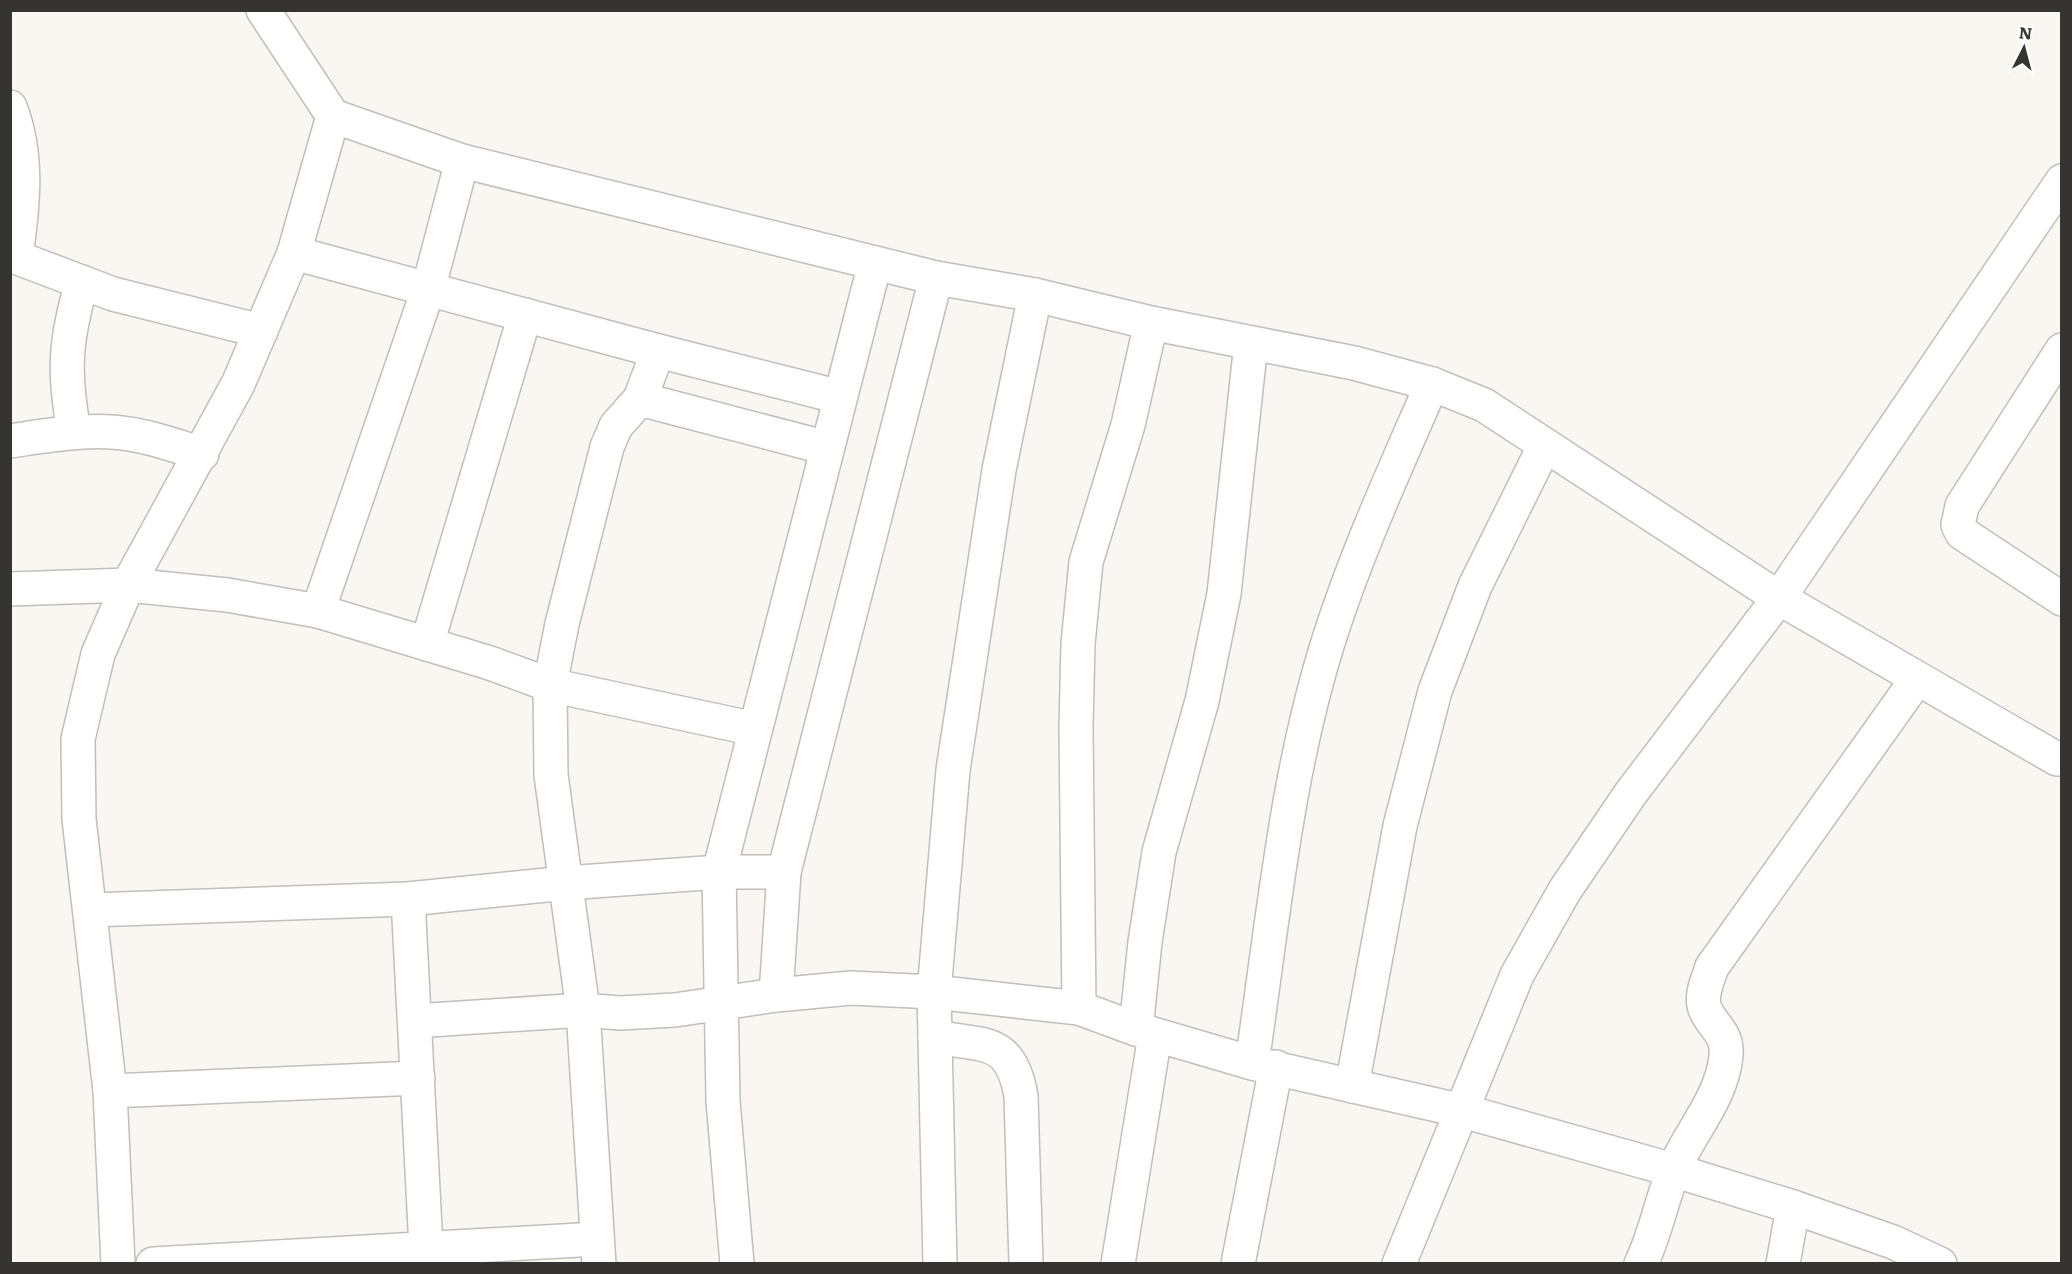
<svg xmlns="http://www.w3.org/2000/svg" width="2072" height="1274" font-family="Literata,serif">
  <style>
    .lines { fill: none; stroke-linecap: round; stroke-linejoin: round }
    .minor-casing { stroke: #c1bebb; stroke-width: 36 }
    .minor { stroke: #fff; stroke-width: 33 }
  </style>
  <rect width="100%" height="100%" fill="#faf7f3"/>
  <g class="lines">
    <defs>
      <g id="minor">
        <polyline points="263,10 333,116 462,161 936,278 1035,295 1151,323 1354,363 1432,384 1484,405 1779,598 2057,759"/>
        <path d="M 10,107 C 29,155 23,207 16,256"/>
        <polyline points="294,253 658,351 840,397"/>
        <polyline points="10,255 113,294 261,331"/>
        <polyline points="2062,350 1962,506 1958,525 1962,533 2062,599"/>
        <polyline points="640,399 827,448"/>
        <path d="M 74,431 C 63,371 65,341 82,282"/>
        <path d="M 10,441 C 44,436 78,430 112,432 C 143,434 173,445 202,454"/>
        <polyline points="10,589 128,585 227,595 318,611 490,663 550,685 755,729"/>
        <polyline points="318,611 428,290 462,161"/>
        <polyline points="427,644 525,315"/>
        <polyline points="408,899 426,1248"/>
        <polyline points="90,910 408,899 566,883 719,872 784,872"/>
        <polyline points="776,995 784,872 936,278"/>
        <polyline points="1079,1008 1076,727 1078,644 1086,562 1128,425 1151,323"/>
        <polyline points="415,1021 583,1010 620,1013 675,1010 776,995 851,988 934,992 1079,1008 1136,1029 1252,1063 1463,1111 1673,1170 1793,1207 1893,1242 1940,1264"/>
        <polyline points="1136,1029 1145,942 1159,852 1202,701 1224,594 1251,343"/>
        <path d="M 935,1037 C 985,1046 1011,1038 1021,1096 L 1026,1264"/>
        <path d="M 1252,1063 C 1273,921 1286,773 1330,636 C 1358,549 1396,467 1432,384"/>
        <polyline points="1352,1086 1400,826 1435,691 1475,586 1545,445"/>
        <polyline points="110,1091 418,1078"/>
        <polyline points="118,1264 110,1091 79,819 78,739 98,654 128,585 238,384 294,253 333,116"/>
        <polyline points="153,1264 597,1239"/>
        <polyline points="599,1264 583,1010 551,775 550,685 562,624 607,447 616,426 640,399 658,351"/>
        <polyline points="737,1264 723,1101 719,872 875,263"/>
        <polyline points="940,1264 934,992 953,770 999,470 1035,295"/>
        <polyline points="1118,1264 1155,1035"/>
        <polyline points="1238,1264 1276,1067"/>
        <polyline points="1399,1264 1517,975 1565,890 1631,793 1779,598 2062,181"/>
        <path d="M 1641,1264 C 1655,1235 1661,1202 1673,1172 C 1688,1134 1722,1099 1726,1056 C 1728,1033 1714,1028 1706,1011 C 1699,998 1708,979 1712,967 L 1917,679"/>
        <polyline points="1783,1264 1793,1207"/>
      </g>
    </defs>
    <use href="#minor" class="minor-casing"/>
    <use href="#minor" class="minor"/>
  </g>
  <rect width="2072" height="1274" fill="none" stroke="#353433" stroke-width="24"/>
  <g transform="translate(2024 48) rotate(6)" stroke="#ffffff" stroke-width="4.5" paint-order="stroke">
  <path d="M0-4.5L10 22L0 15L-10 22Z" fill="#353433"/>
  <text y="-9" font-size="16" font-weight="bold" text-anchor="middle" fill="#353433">N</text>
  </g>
</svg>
